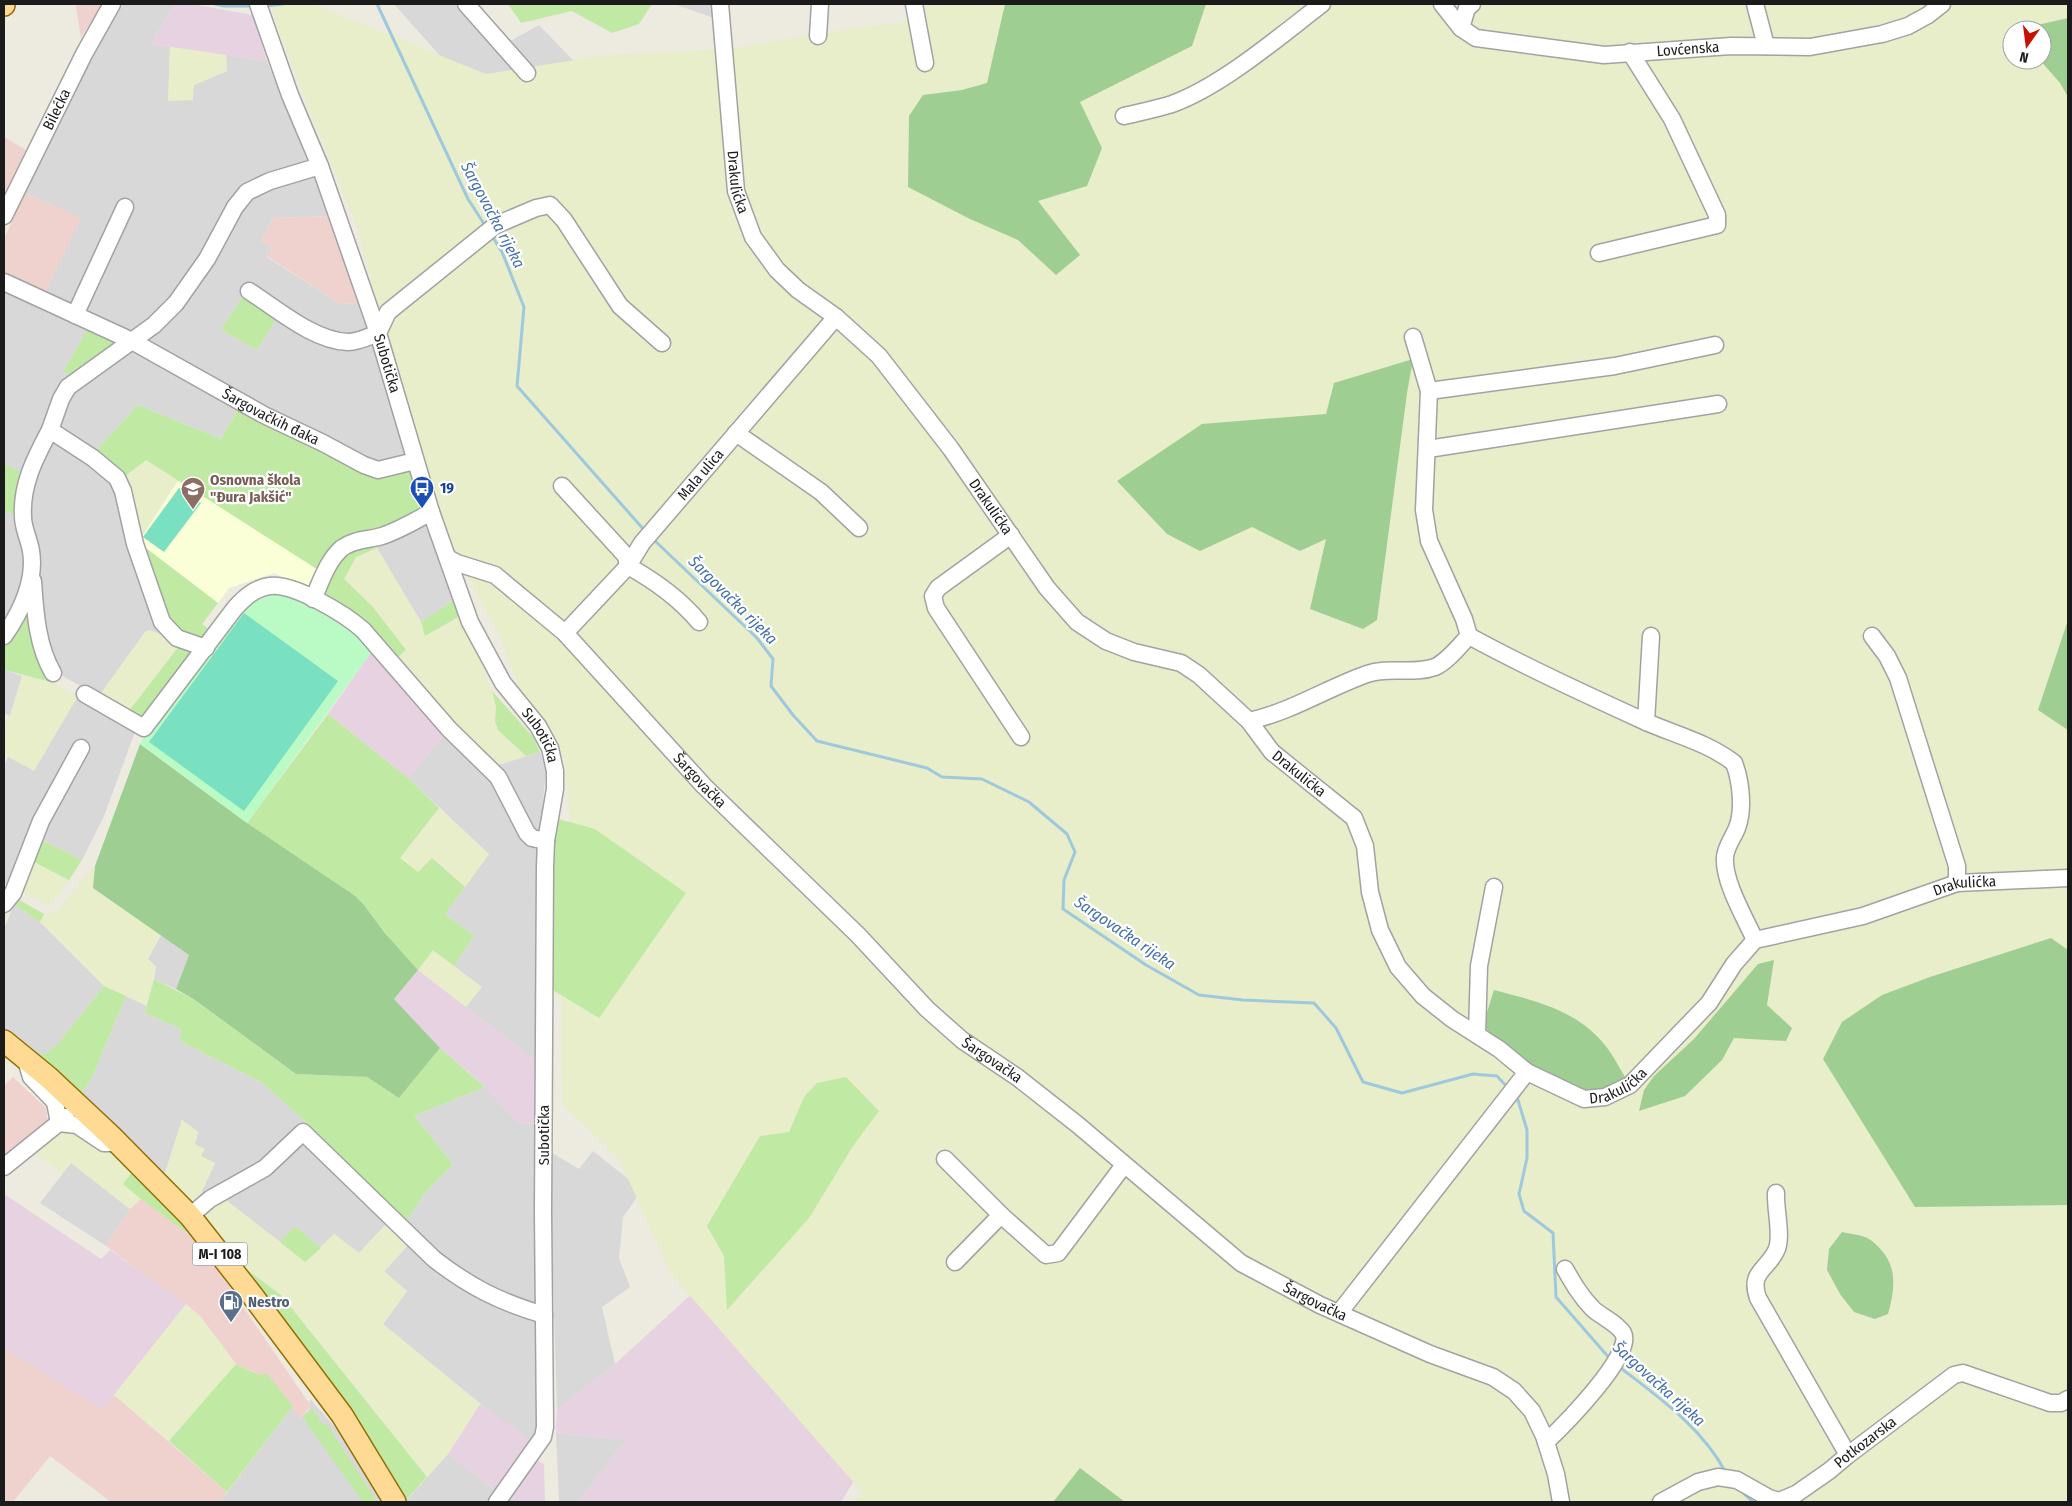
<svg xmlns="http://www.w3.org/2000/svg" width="2072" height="1506" font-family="'Fira Sans Condensed',sans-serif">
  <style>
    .residential { fill: #d9d8d8 }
    .commercial { fill: #efd2ce }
    .industrial { fill: #e7d2e1 }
    .education { fill: #fbffd7 }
    .farmland { fill: #e8edca; fill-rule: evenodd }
    .grass { fill: #c0eaa3 }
    .forest { fill: #9fce93 }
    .park { fill: #bafbc5 }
    .pitch { fill: #7ae0c2 }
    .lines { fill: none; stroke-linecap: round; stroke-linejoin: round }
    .stream { stroke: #9ec9dd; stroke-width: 3 }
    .minor-casing { stroke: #a2a2a2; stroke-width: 19 }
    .major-casing { stroke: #926f00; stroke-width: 24 }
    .minor { stroke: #fff; stroke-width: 16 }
    .major { stroke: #ffda94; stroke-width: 21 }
    .labels { text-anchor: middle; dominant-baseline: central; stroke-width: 4.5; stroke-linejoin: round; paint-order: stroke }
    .shield { fill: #fff; stroke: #5f5f5f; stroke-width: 1 }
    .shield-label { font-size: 14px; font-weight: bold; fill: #1b1b1b }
    .street-label { font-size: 15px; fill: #1b1b1b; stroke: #fff }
    .education-label { font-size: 15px; font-weight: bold; fill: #785e54; stroke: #fff; text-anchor: start }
    .transit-label { font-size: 15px; font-weight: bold; fill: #164399; stroke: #fff; text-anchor: start }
    .service-label { font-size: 15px; font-weight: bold; fill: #4e5e75; stroke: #fff; text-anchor: start }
    .water-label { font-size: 16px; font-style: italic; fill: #4670ad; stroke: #fff }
  </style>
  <rect width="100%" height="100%" fill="#edeae0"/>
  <g class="residential">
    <polygon points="123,4 175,4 151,44 170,47 168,101 194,85 227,71 226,55 267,61 308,163 254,182 179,291 135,332 130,332 45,293 80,218 25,193 78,84"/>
    <polygon points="394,4 454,4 496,49 539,25 592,80 506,130"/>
    <polygon points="674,4 715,4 714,18"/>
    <polygon points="316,172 333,216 273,218 261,242 272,247 267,257 340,304 362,303 370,331 342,338 324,332 250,285 221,330 257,350 277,318 320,343 348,349 372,343 406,458 377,465 261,409 147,343 147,339 158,331 184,304 207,270 247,199 271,186"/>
    <polygon points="4,290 88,329 63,372 72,376 24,473 4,464"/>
    <polygon points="134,347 239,407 221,439 138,405 95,452 57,429 66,396"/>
    <polygon points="51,442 100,469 111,481 160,634 149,630 145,632 99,696 64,677 50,664 27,518 35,472"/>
    <polygon points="4,510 19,518 29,572 4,625"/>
    <polygon points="429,523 456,599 421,622 374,543 389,540"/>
    <polygon points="4,670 22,676 10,716 4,713"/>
    <polygon points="78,696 136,729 104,816 82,860 39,839 10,888 4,882 4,766 8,757 34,770"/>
    <polygon points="446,733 491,780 527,842 536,849 538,854 536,1061 466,1007 481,987 454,966 474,936 445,914 489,854 408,778"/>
    <polygon points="540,752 546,770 540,832 535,831 495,766"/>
    <polygon points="14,904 47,927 104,986 57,1045 45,1054 33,1055 4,1032 4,929"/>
    <polygon points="161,935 189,955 176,989 154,979 156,967 148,959"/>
    <polygon points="126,996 147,1006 145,1013 181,1029 180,1041 261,1082 308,1124 263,1166 200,1200 202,1191 215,1163 201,1156 195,1144 198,1132 182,1120 164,1176 78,1097 91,1080"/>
    <polygon points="485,1087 520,1124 536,1123 536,1308 449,1267 405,1223 424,1194 453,1164 414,1116"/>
    <polygon points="302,1140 389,1221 359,1253 334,1234 321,1248 295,1226 280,1242 223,1198"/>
    <polygon points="549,1151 579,1169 593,1151 642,1190 623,1217 619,1258 630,1287 602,1307 615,1364 557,1410"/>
    <polygon points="71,1163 130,1209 106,1246 40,1203"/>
    <polygon points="410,1243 536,1319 538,1435 531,1441 504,1423 383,1324 407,1291 384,1272"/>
    <polygon points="310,1399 341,1434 381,1502 220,1502 293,1406 300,1418 309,1410"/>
    <polygon points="556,1433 626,1440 578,1502 559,1502"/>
    <polygon points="448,1454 496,1491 489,1502 409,1502 407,1500"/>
  </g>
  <g class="commercial">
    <polygon points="76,4 103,4 81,37 76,8"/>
    <polygon points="4,137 26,150 4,195"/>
    <polygon points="25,193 81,218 45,293 4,273 4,239"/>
    <polygon points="333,216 362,303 340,304 267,256 272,247 261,242 273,218"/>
    <polygon points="13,1077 46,1108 48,1126 4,1161 4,1086"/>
    <polygon points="141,1199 187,1233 207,1254 311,1406 300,1418 267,1374 258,1374 236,1364 200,1316 106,1246 130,1209"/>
    <polygon points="4,1348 101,1409 114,1395 227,1492 220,1502 111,1502 50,1456 13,1502 4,1502"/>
  </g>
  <g class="industrial">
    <polygon points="175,4 191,4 253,15 267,61 151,44"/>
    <polygon points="372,651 446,733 408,778 328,714"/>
    <polygon points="418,970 536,1061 536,1123 520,1124 480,1082 440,1048 394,999"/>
    <polygon points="4,1194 101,1259 110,1250 186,1304 102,1410 4,1348"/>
    <polygon points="696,1290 883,1433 841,1502 578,1502 626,1440 556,1433 557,1410 615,1364"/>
    <polygon points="480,1404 531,1441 496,1491 448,1454"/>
    <polygon points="539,1461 544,1464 545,1502 505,1502 532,1462"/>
  </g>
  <polygon class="education" points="179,479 320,571 310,591 274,573 229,588 218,603 138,542"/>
  <g class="farmland">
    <path d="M 272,4 L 313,4 L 486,74 L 608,55 L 729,49 L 833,31 L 900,23 L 929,4 L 2068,4 L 2068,1502 L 855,1502 L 862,1492 L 671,1274 L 619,1159 L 563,1104 L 561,1040 L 562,963 L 573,855 L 565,760 L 522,695 L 499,634 L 431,512 L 358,229 L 310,112 L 276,23 ZM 2012,30 L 2042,30 L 2042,60 L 2012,60 Z"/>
    <polygon points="170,47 226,55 227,71 194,85 193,100 168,101"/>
    <polygon points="146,460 179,479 138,542 123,478"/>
    <polygon points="377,548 421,622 425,636 462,615 492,691 496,707 495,721 498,730 526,756 495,766 396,659 406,651 372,606 344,579 356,557"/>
    <polygon points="149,630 160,634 179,646 129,711 99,696 145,632"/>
    <polygon points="22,676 51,682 78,696 34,771 4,754 4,726 10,716"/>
    <polygon points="439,808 489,854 465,887 432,858 418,873 400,858"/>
    <polygon points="30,860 69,880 50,906 19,890"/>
    <polygon points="95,866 93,888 161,935 148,959 156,967 147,1006 104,986 40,922 44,914 55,913"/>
    <polygon points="433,950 482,987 466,1007 418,970"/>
    <polygon points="182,1120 198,1132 195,1144 205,1149 201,1156 215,1163 202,1191 200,1200 193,1203 164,1176"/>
    <polygon points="66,1130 90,1144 110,1152 134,1170 124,1184 141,1199 130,1209 71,1163 63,1173 33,1152 57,1133"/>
    <polygon points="223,1198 305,1261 334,1234 359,1253 389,1221 410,1243 384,1271 407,1291 383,1324 480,1404 448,1454 427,1477 281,1295 237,1263 197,1217"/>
    <polygon points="186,1304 200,1316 236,1364 169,1441 114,1395"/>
  </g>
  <g class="grass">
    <polygon points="508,4 652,4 639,24 612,33 572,11 521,23"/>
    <polygon points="243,296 277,318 257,350 221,330"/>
    <polygon points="88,329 118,344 72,376 63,372"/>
    <polygon points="138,405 221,439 239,407 363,470 408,467 424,512 379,532 320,571 146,460 123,478 95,452"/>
    <polygon points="4,464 24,473 19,518 4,510"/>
    <polygon points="138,542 218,603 202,624 211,631 203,642 172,628"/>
    <polygon points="373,543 377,548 356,557 344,579 372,606 406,650 396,659 321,598 337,561 344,553"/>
    <polygon points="29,597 46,674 51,682 4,670 4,644 19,620"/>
    <polygon points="456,599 462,615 425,636 421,622"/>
    <polygon points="179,646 196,652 146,716 139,717 129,711"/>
    <polygon points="492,691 533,737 540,752 526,756 498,730 495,721 496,707"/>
    <polygon points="328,714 408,778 439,808 400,858 418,872 432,858 465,887 445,914 474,936 454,966 433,950 418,970 384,932 364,905 247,823"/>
    <polygon points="555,818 595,829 686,893 599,1018 551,989 553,848"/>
    <polygon points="39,839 82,860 69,880 30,860"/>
    <polygon points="18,899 44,914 40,922 14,904"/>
    <polygon points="154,979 195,1000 296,1074 367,1077 399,1098 440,1048 485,1087 414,1116 453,1164 424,1194 405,1223 308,1124 261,1082 180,1041 181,1029 145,1013"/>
    <polygon points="104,986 126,996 91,1080 78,1097 33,1055 45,1054 57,1045"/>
    <polygon points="846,1077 879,1111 853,1146 809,1218 727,1310 724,1256 707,1226 760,1136 789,1132 804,1097 817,1083"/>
    <polygon points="134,1170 177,1217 187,1233 141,1199 123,1184"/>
    <polygon points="295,1226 321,1248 305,1262 280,1242"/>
    <polygon points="246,1269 281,1295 427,1477 407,1499 288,1323 263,1294 258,1283"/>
    <polygon points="236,1364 257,1374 267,1374 293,1406 227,1492 169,1441"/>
    <polygon points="314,1410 319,1417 318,1420 329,1427 377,1502 363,1502 307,1424 303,1416 309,1411"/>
  </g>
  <g class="forest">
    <polygon points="1005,4 1206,4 1192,46 1080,102 1102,148 1087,186 1038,201 1080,255 1056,275 1018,240 970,219 908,187 909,116 923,95 962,90 987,83"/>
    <polygon points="2068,18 2068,97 2060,83 2040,60 2042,30 2016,30"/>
    <polygon points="1413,359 1407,393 1377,620 1363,629 1310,609 1326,539 1300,551 1252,527 1200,551 1167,534 1117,481 1202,424 1326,414 1334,383"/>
    <polygon points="2068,620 2068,730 2038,710"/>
    <polygon points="140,744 247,823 355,896 364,905 384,932 418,970 394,999 440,1048 399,1098 367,1077 296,1074 195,1000 176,989 189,955 93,888 95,866"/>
    <polygon points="2051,938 2068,950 2068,1205 1915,1207 1823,1059 1842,1022 1882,995 1930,977"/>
    <polygon points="1774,960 1767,1005 1792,1028 1786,1041 1734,1038 1722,1060 1685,1096 1639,1111 1644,1090 1654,1076 1694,1039 1758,964"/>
    <path d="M 1494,990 C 1537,1001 1580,1011 1608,1049 C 1616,1060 1622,1073 1630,1085 L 1605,1097 L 1566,1092 L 1504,1048 L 1483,1025 Z"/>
    <path d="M 1842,1232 C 1851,1234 1865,1235 1872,1241 C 1898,1262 1896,1285 1888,1314 L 1875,1319 L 1854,1312 L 1840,1294 L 1827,1270 L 1829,1249 Z"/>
    <polygon points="1080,1468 1125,1502 1053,1502"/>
  </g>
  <polygon class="park" points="280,594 329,615 354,630 372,651 247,823 140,744 145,734 250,601"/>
  <g class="pitch">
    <polygon points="179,488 201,503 164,552 143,537"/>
    <polygon points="244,613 338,681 244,811 149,742"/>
  </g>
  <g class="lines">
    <g class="stream">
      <polyline points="215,4 224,6 252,6"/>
      <polyline points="377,4 468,199 486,227"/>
      <polyline points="264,6 283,4"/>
      <polyline points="492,236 502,252 524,307 517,386 645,531"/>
      <polyline points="653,539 757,638 773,659 771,686 793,715 817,741 927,768 942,777 982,779 1029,802 1067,834 1075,852 1064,880 1063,909 1146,965 1199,995 1243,1000 1314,1003 1336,1028 1363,1082 1402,1093 1473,1074 1497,1076 1508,1088"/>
      <polyline points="1515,1097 1518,1100 1527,1130 1527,1158 1519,1194 1524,1211 1553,1233 1556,1297 1611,1360"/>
      <path d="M 1618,1366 C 1657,1396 1703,1428 1726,1473"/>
      <polyline points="1741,1491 1753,1502"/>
    </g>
    <defs>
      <g id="minor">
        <path id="s1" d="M 258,4 L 290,95 L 320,166 L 378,333 L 431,512 L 470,622 L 503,683 L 538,726 L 550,748 L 555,771 L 555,789 L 546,841 L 545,867 L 543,1212 L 545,1427 L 543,1437 L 497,1502"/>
        <polyline points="466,4 527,73"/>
        <path id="s2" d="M 720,4 L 736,191 L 753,237 L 777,270 L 798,290 L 836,317 L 879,356 L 951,449 L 1047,588 L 1077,622 L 1106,641 L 1134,652 L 1181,663 L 1199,675 L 1249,721 L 1272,752 L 1354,818 L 1365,846 L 1370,892 L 1380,930 L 1398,967 L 1423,996 L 1452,1019 L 1499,1049 L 1527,1072 L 1584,1099 L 1605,1097 L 1630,1085 L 1709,1003 L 1734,964 L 1755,940 L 1863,916 L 1957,883 L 2068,878"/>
        <polyline points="914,4 925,63"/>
        <path id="s3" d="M 1442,4 L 1461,28 L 1476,38 L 1604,55 L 1731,46 L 1810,47 L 1882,34 L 1908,26 L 1928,15 L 1942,4"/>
        <polyline points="1755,4 1766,46"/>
        <polyline points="1461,28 1467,8 1472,4"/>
        <polyline points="818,36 820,4"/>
        <path d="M 1124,116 C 1140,112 1157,109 1172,104 C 1222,86 1280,36 1322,4"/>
        <path id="s4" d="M 4,216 L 84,54 L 112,4"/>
        <polyline points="1599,253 1717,225 1717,215 1672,119 1630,52"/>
        <path id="s5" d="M 4,282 L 132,341 L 264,415 L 323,443 L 364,465 L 378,470 L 415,461"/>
        <path d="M 249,291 C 277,309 314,341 348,342 C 358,342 368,337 378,333 L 388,312 L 496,225 L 536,208 L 550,205 L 564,220 L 620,306 L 662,343"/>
        <polyline points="75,315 125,207"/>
        <path d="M 1413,337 L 1429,391 L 1424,510 L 1429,541 L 1464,619 L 1469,636 C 1526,667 1585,694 1644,721 C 1673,734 1709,743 1734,763 C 1741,781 1744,810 1737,828 C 1733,838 1726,846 1725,857 C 1723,881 1745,918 1755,940"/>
        <polyline points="1429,391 1615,366 1715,345"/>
        <polyline points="736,433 821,492 859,528"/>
        <polyline points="1428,449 1718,404"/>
        <path d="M 562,486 L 626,556 L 628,566 C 655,581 679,598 699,622"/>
        <polyline points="1011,535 938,588 933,596 936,608 1021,737"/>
        <path id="s6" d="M 448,558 L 457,563 L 495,575 L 565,633 L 704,786 L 858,935 L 927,1009 L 962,1040 L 1017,1077 L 1078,1125 L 1241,1263 L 1320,1305 L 1430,1354 L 1493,1377 L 1514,1391 L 1532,1411 L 1544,1436 L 1556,1474 L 1561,1502"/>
        <path d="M 33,581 C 35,611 37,646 53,673"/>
        <path d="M 313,599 C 321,582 327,561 342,548 C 354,539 369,540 382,536 C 400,530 415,521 431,512"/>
        <path id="s7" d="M 565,633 L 628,566 L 642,543 L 836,317"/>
        <path d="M 4,636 C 21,612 36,580 31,551 C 29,539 23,528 23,517 C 21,485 35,458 50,430"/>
        <polyline points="1872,636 1887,656 1898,678 1957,866 1957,883"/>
        <polyline points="206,648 177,638 162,622 135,544 123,491 117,478 93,458 50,430 61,399 68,387 154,325 176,303 207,259 235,207 247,192 270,181 320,166"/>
        <path d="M 85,694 L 144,728 L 235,608 C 245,597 255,588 270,586 C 294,583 345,614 363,630 L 449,729 L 498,777 L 527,833 L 532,838 L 546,841"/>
        <path d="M 1249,721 C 1293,711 1325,689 1367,674 C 1389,666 1413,675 1435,667 C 1448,661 1459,646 1469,636"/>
        <polyline points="1646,722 1651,636"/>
        <polyline points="4,904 13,893 41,821 81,748"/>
        <polyline points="1477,1034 1479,966 1494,887"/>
        <polyline points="25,1057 31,1077 55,1102 59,1123 77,1125 104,1143 119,1143"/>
        <polyline points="945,1159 1001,1215 1046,1255 1058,1253 1124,1165"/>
        <polyline points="4,1167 66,1117"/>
        <path d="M 1776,1193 C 1775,1209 1783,1238 1776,1251 C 1766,1271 1749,1272 1758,1298 L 1848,1455"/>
        <path d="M 190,1216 L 210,1199 L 265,1168 L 303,1132 L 434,1259 C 470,1287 500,1302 544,1315"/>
        <polyline points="955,1262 1001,1215"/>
        <polyline points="1339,1313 1527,1072"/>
        <path d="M 1546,1442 C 1562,1427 1635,1354 1623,1333 C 1617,1323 1602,1317 1593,1309 C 1581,1297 1573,1283 1565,1269"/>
        <path id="s8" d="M 1661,1502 L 1698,1482 L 1718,1477 L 1737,1480 L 1769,1498 L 1779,1501 L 1796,1494 L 1829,1471 L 1848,1455 L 1954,1375 L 1963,1373 L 2050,1403 L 2061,1403 L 2068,1399"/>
      </g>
      <g id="major">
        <polyline points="4,5 4,4"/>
        <polyline points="4,1041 48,1077 111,1136 190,1216 252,1295 342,1415 395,1502"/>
      </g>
    </defs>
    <use href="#minor" class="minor-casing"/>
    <use href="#major" class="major-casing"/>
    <use href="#minor" class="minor"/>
    <use href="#major" class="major"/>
  </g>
  <defs>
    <symbol id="bus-pin" viewBox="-11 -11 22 30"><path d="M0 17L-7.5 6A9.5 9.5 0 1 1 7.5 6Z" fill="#1a4fb4" stroke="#fff"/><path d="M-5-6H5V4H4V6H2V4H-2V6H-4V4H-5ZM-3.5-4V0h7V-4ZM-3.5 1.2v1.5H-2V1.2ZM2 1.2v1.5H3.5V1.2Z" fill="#fff"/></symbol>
    <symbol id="school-pin" viewBox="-11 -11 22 30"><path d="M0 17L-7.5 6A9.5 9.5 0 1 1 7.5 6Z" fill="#8d6e63" stroke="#fff"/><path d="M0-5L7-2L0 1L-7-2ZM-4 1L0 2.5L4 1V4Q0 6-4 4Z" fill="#fff"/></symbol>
    <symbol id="fuel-pin" viewBox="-11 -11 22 30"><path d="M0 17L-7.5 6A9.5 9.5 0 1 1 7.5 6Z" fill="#5c6f8a" stroke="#fff"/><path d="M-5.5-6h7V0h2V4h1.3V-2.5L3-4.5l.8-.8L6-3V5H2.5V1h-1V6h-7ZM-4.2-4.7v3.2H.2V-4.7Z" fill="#fff"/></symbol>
  </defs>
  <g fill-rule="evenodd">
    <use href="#bus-pin" x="408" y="474" width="28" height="38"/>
    <use href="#school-pin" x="179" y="475" width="28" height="38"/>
    <use href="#fuel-pin" x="217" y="1288" width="28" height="38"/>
  </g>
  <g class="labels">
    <rect class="shield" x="192.5" y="1242.5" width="55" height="23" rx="4"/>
    <g class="shield-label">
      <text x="220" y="1254">M-I 108</text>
    </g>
    <g class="street-label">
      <text stroke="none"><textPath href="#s3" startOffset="262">Lovćenska</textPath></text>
      <text stroke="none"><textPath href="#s4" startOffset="119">Bilećka</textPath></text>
      <text stroke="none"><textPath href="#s2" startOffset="179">Drakulićka</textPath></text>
      <text stroke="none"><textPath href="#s1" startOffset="382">Subotička</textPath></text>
      <text stroke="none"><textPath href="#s5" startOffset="299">Šargovačkih đaka</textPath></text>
      <text stroke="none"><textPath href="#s7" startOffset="209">Mala ulica</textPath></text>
      <text stroke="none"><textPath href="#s2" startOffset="599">Drakulićka</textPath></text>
      <text stroke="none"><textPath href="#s1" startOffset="788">Subotička</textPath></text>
      <text stroke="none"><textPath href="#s2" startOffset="1019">Drakulićka</textPath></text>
      <text stroke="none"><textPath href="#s6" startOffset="341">Šargovačka</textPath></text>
      <text stroke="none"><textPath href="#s2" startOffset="1935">Drakulićka</textPath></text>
      <text stroke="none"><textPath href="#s6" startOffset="746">Šargovačka</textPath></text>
      <text stroke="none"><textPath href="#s2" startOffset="1514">Drakulićka</textPath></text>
      <text transform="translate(544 1135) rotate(-90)">Subotička</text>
      <text stroke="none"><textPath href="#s6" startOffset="1151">Šargovačka</textPath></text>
      <text stroke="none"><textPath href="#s8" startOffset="234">Potkozarska</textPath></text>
    </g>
    <g class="education-label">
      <text x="210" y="480">Osnovna škola<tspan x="210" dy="17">"Đura Jakšić"</tspan></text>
    </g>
    <g class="transit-label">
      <text x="440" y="488">19</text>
    </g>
    <g class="service-label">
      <text x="248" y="1302">Nestro</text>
    </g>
    <g class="water-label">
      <text transform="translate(493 215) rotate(62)">Šargovačka rijeka</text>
      <text transform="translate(733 600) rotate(45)">Šargovačka rijeka</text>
      <text transform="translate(1125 933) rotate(34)">Šargovačka rijeka</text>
      <text transform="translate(1659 1384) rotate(42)">Šargovačka rijeka</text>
    </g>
  </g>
  <rect width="2072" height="1506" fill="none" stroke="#1b1b1b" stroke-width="10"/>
  <g transform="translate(2027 45) rotate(194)"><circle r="24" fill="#ffffff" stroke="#a4a4a4"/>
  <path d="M0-4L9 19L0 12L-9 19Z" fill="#c61200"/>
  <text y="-8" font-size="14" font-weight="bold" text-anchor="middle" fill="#1b1b1b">N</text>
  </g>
</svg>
